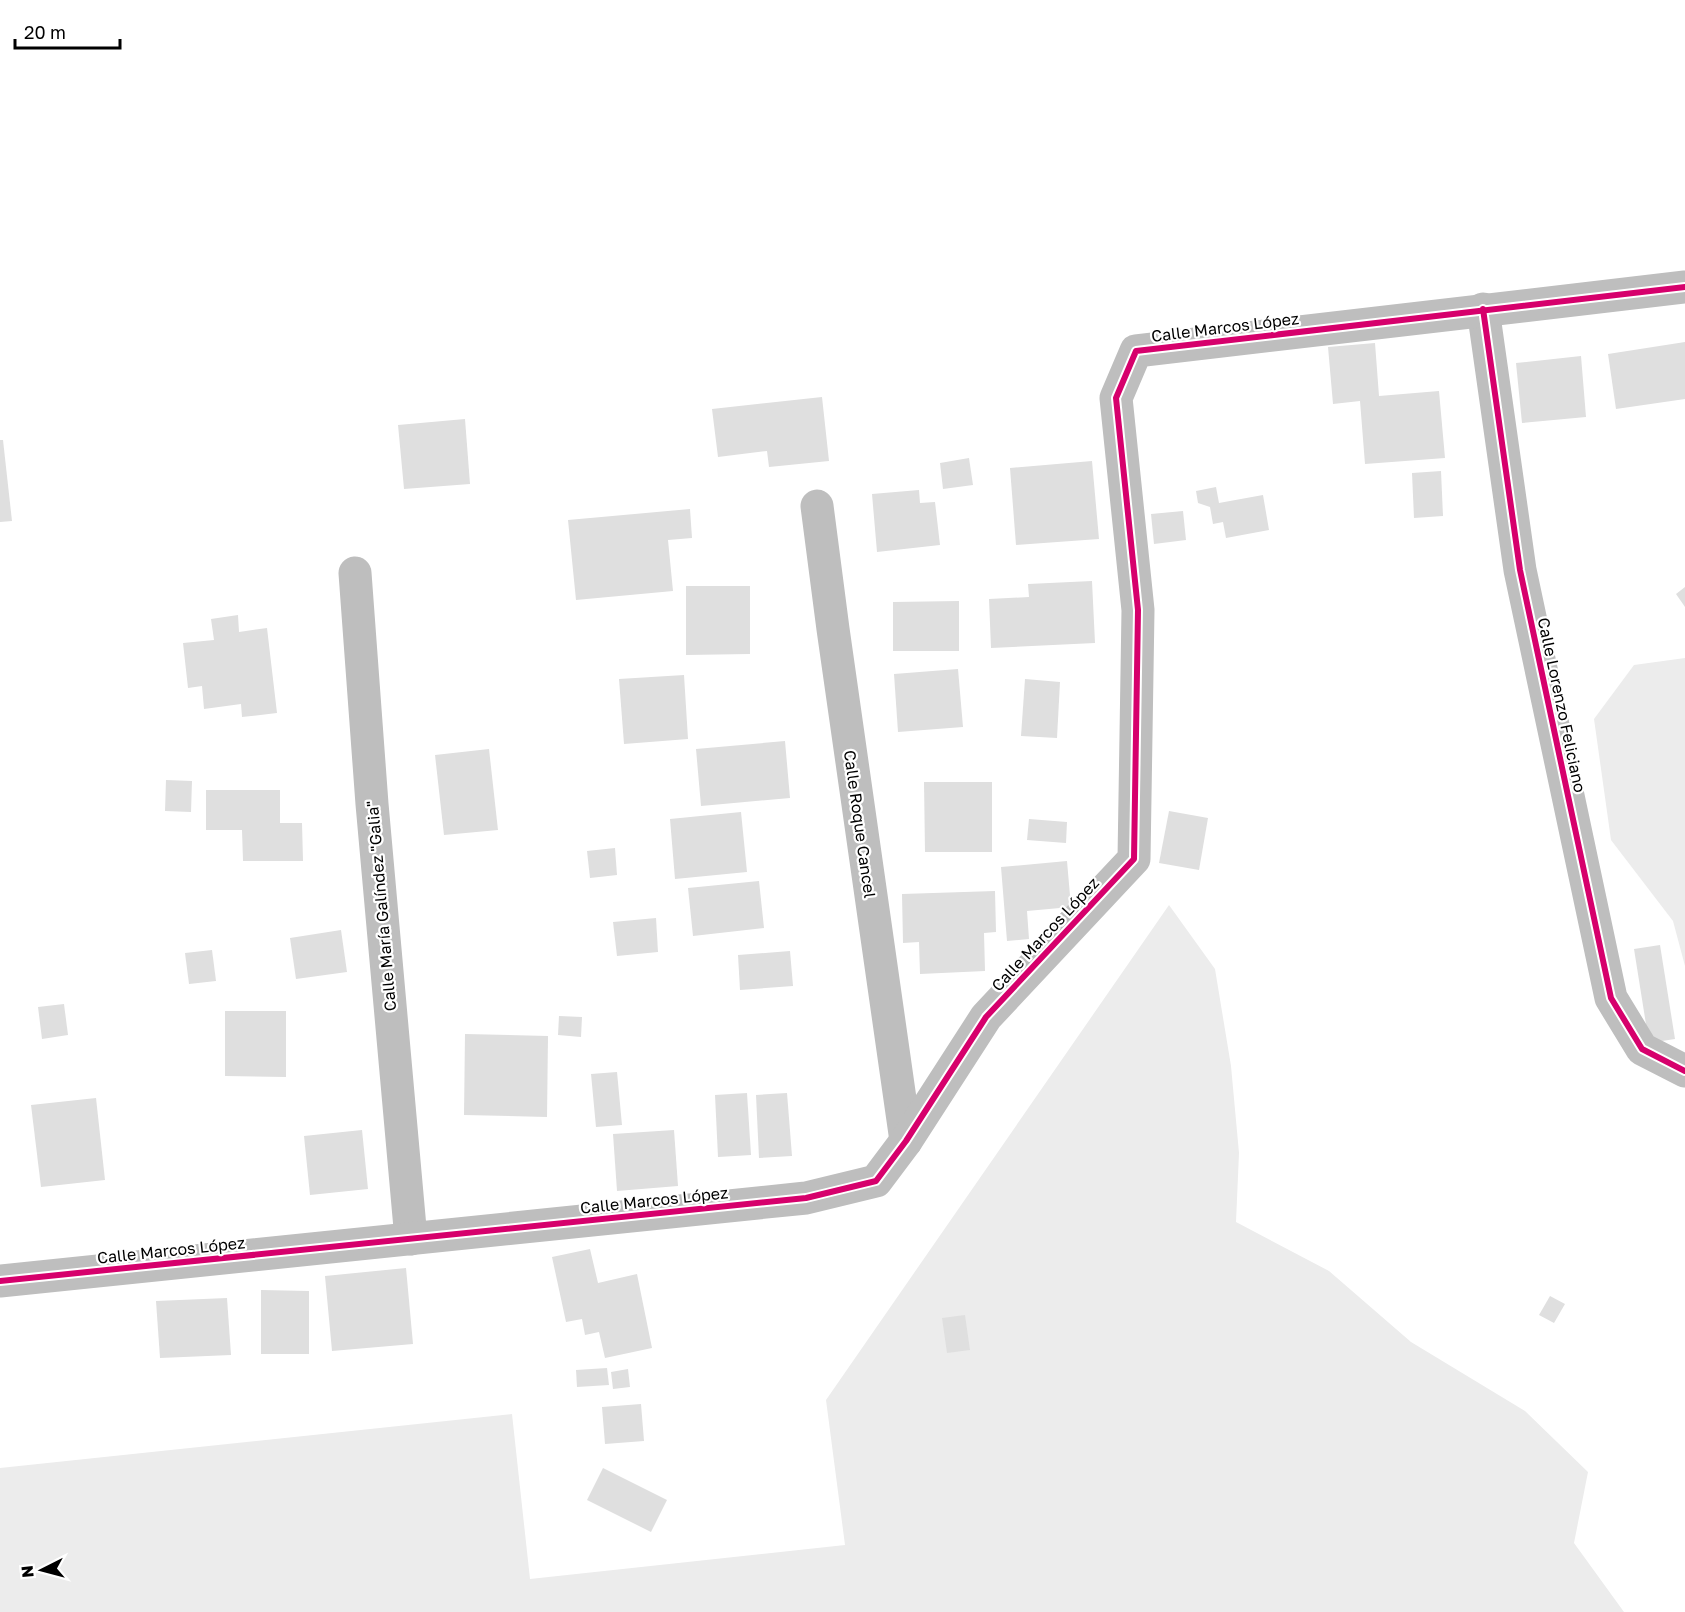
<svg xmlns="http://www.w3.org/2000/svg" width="1685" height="1612" font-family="'Golos Text',sans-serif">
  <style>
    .green { fill: #ececec }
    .building { fill: #dfdfdf }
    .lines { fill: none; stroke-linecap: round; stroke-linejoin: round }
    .minor { stroke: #bebebe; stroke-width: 33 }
    .cycleway-casing { stroke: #fff; stroke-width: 10 }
    .cycleway { stroke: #d6006c; stroke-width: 6 }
    .labels { text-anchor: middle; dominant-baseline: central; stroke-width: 4.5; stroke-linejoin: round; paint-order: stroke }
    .street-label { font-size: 16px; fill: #000; stroke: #fff }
  </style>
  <rect width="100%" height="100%" fill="#fff"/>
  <g class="green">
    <polygon points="1685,658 1685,966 1673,921 1611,840 1594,719 1634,665"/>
    <polygon points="1169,905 1215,969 1231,1066 1239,1153 1236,1222 1329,1271 1411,1342 1525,1411 1588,1472 1574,1543 1624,1612 0,1612 0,1468 512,1414 530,1579 845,1545 826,1400"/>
  </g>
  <g class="building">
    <polygon points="1685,342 1685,399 1616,409 1608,354"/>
    <polygon points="1375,343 1379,396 1439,391 1445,458 1365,464 1360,401 1333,404 1328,347"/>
    <polygon points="1581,356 1586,417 1522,423 1516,363"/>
    <polygon points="822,397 829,461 769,467 767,451 718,457 712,409"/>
    <polygon points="465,419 470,484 404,489 398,425"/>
    <polygon points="0,440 3,440 12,521 0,522"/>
    <polygon points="969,458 973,485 943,489 940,463"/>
    <polygon points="1092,461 1099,539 1016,545 1010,468"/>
    <polygon points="1441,471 1443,516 1414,518 1412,473"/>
    <polygon points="1216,487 1219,503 1263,495 1269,530 1226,538 1223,522 1213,524 1210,507 1198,503 1196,491"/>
    <polygon points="919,490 920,503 935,502 940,545 877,552 872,494"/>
    <polygon points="690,509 692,538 668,540 673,591 576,600 568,520"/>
    <polygon points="1183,511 1186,540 1154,544 1151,514"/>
    <polygon points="1092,581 1095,643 991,648 989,599 1029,597 1028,584"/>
    <polygon points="686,586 750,586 750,654 686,655"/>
    <polygon points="1685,587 1685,607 1676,594"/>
    <polygon points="959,601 959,651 893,651 893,602"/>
    <polygon points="238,615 239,632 267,628 277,713 242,717 241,704 204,709 202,686 188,688 183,643 214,640 211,619"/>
    <polygon points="958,669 963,727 898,732 894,674"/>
    <polygon points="684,675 688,739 624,744 619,679"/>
    <polygon points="1025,679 1060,682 1057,738 1021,736"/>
    <polygon points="785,741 790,798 701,806 696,749"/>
    <polygon points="489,749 498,830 444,835 435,755"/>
    <polygon points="166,780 192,781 191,812 165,811"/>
    <polygon points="924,782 992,782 992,852 925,852"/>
    <polygon points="206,790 280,790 280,823 302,823 303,861 243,861 242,830 206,830"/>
    <polygon points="1169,811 1208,818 1199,870 1159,863"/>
    <polygon points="741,812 747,872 675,879 670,819"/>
    <polygon points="1029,819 1067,822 1066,843 1027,840"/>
    <polygon points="615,848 617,875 590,878 587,851"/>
    <polygon points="1067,861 1071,907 1027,911 1029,939 1007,941 1001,867"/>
    <polygon points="759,881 764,928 693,936 688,888"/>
    <polygon points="995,891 996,932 984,933 985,971 920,974 919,942 903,943 902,894"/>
    <polygon points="656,918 658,952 617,956 613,922"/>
    <polygon points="341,930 347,972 296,979 290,938"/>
    <polygon points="1660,945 1675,1039 1649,1043 1634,949"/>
    <polygon points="212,950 216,981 189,984 185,953"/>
    <polygon points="790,951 793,986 740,990 738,955"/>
    <polygon points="64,1004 68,1035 42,1039 38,1007"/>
    <polygon points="225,1011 286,1011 286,1077 225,1076"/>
    <polygon points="559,1016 582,1017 581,1037 558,1035"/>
    <polygon points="465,1034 548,1036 547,1117 464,1115"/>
    <polygon points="617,1072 622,1125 596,1127 591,1074"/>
    <polygon points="747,1093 751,1155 718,1157 715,1095"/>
    <polygon points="787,1093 792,1156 759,1158 756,1095"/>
    <polygon points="96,1098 105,1180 41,1187 31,1105"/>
    <polygon points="362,1130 368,1189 310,1195 304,1136"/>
    <polygon points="674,1130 678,1186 617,1191 613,1134"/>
    <polygon points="590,1249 598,1283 637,1274 652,1348 605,1358 599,1332 585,1335 582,1319 566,1322 552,1257"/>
    <polygon points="406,1268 413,1344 332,1351 325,1276"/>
    <polygon points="261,1290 309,1291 309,1354 261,1354"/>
    <polygon points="1550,1296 1565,1304 1554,1323 1539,1315"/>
    <polygon points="227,1298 231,1355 160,1358 156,1301"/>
    <polygon points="965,1315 970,1350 947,1353 942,1318"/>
    <polygon points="607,1368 609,1385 577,1387 576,1370"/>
    <polygon points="628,1369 630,1387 613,1389 611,1372"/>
    <polygon points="641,1404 644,1441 605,1444 602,1407"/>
    <polygon points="603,1468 667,1500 651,1532 587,1500"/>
  </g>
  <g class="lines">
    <g class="minor">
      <polyline points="1483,309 1520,570 1611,998 1642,1049 1685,1071"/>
      <polyline points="817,506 833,629 906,1141"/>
      <polyline points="355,573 372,804 411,1239"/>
      <polyline points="0,1281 806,1198 876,1181 906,1141 986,1017 1134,859 1138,610 1116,398 1136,351 1685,287"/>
    </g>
    <defs>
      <g id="cycleway">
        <polyline points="1483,309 1520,570 1611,998 1642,1049 1685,1071"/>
        <polyline points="0,1281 806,1198 876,1181 906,1141 986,1017 1134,859 1138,610 1116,398 1136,351 1685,287"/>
      </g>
    </defs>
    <use href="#cycleway" class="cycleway-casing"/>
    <use href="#cycleway" class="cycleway"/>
  </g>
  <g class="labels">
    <g class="street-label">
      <text transform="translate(1225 327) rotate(-7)">Calle Marcos López</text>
      <text transform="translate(1562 705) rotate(78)">Calle Lorenzo Feliciano</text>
      <text transform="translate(860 824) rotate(82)">Calle Roque Cancel</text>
      <text transform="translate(381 906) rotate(-95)">Calle María Galíndez "Galia"</text>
      <text transform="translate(1045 934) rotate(-47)">Calle Marcos López</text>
      <text transform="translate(654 1200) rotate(-6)">Calle Marcos López</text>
      <text transform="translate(171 1250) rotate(-6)">Calle Marcos López</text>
    </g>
  </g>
  <g transform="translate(42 1570) rotate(264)" stroke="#ffffff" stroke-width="4.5" paint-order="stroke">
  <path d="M0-4.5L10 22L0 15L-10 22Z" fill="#000000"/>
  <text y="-9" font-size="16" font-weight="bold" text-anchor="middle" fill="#000000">N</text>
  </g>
  <path d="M15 39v9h105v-9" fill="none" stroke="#000000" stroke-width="3"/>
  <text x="24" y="39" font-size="18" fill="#000000" stroke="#ffffff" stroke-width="4.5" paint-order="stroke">20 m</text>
</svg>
